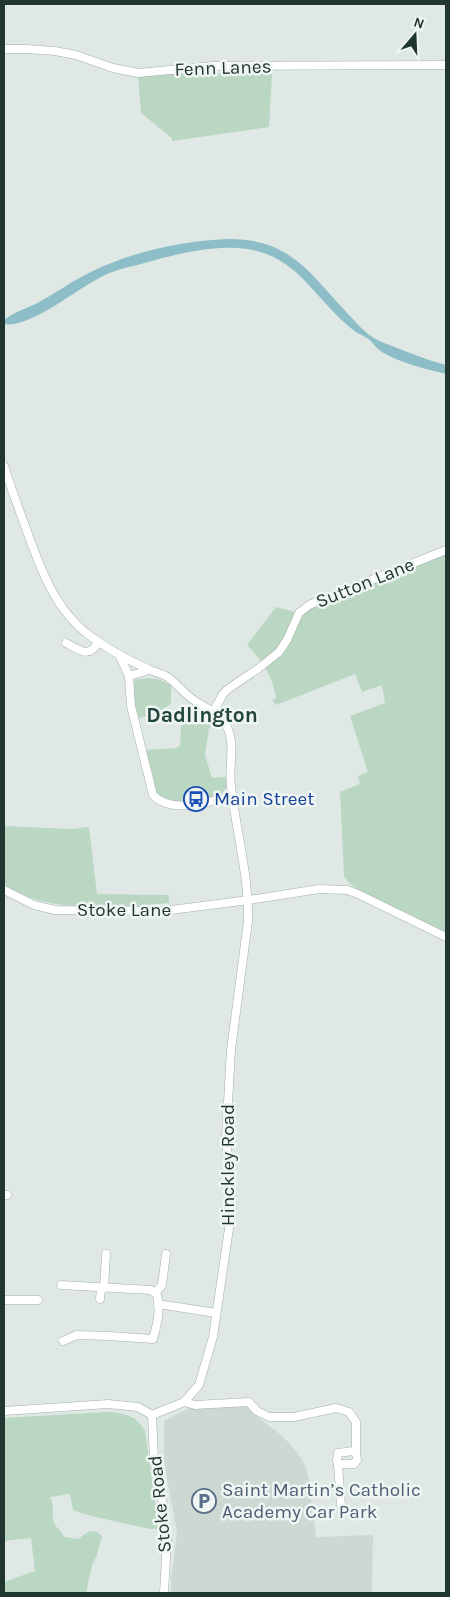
<svg xmlns="http://www.w3.org/2000/svg" width="450" height="1597" font-family="Karla,sans-serif">
  <style>
    .built { fill: #cdd8d3 }
    .green { fill: #bad7c3 }
    .water { fill: #8dbdc7 }
    .lines { fill: none; stroke-linecap: round; stroke-linejoin: round }
    .minor-casing { stroke: #a3afab; stroke-width: 9 }
    .minor { stroke: #fff; stroke-width: 8 }
    .labels { text-anchor: middle; dominant-baseline: central; stroke-width: 5; stroke-linejoin: round; paint-order: stroke }
    .street-label { font-size: 19px; fill: #223631; stroke: #eff5f2 }
    .transit-label { font-size: 19px; fill: #164399; stroke: #eff5f2; text-anchor: start }
    .service-label { font-size: 19px; fill: #4e5e75; stroke: #eff5f2; text-anchor: start }
    .quarter-label { font-size: 21px; font-weight: bold; fill: #21453d; stroke: #eff5f2 }
  </style>
  <rect width="100%" height="100%" fill="#dfe8e4"/>
  <polygon class="built" points="249,1402 255,1415 280,1434 291,1445 301,1458 306,1468 309,1480 316,1537 373,1535 372,1593 171,1593 171,1579 177,1534 164,1461 164,1421 195,1405"/>
  <g class="green">
    <polygon points="197,73 272,74 269,127 172,141 172,138 141,113 138,75"/>
    <path d="M 446,550 L 446,933 L 363,893 L 349,883 L 344,876 L 340,792 L 360,784 L 358,776 L 368,772 L 350,716 L 385,703 L 382,685 L 362,692 L 355,674 L 276,705 L 272,700 L 276,698 C 273,677 262,660 247,645 L 276,607 L 299,613 Z"/>
    <polygon points="147,678 158,679 171,685 171,704 153,715 139,718 135,705 133,682 137,679"/>
    <polygon points="194,705 201,709 217,724 209,728 205,755 212,778 226,777 226,788 220,796 178,805 154,794 144,750 176,748 180,746 181,726 189,721 189,710"/>
    <path d="M 4,826 L 71,829 L 89,827 L 97,894 L 169,895 L 169,903 C 132,907 71,911 35,899 C 24,896 14,890 4,885 Z"/>
    <path d="M 107,1412 C 123,1413 137,1415 145,1431 L 159,1529 L 150,1529 L 91,1516 L 73,1510 L 70,1494 L 50,1497 C 55,1504 51,1514 54,1523 C 56,1528 62,1531 64,1537 L 79,1539 C 86,1532 94,1527 102,1536 L 97,1555 L 92,1565 L 86,1593 L 4,1593 L 4,1582 L 35,1571 L 31,1538 L 4,1541 L 4,1418 Z"/>
  </g>
  <path class="water" d="M 227,239 C 291,238 310,274 349,315 C 356,322 363,331 371,336 C 377,341 385,343 392,346 C 410,353 427,360 446,365 L 446,374 C 425,369 401,363 382,352 C 375,348 372,340 365,337 C 361,334 356,333 352,329 C 312,297 297,252 238,248 C 207,246 178,254 148,262 C 134,266 118,269 105,275 C 79,287 30,329 4,324 L 4,320 C 15,311 29,308 41,301 C 58,292 73,280 91,272 C 130,252 183,241 227,239 Z"/>
  <g class="lines">
    <defs>
      <g id="minor">
        <polyline points="4,49 26,49 55,51 76,55 113,68 138,73 213,66 446,65"/>
        <path d="M 4,466 C 10,485 17,504 24,523 C 39,564 53,608 89,635 C 107,649 128,660 148,669 C 154,672 160,673 166,676 C 177,683 184,694 195,701 C 204,707 218,712 225,723 C 237,743 228,764 231,786 C 236,831 249,875 248,921 L 231,1050 L 226,1137 L 232,1208 L 213,1337 L 199,1385 L 184,1402 L 152,1415 L 138,1407 L 108,1404 L 4,1411"/>
        <path d="M 66,643 C 80,650 88,659 99,642"/>
        <polyline points="119,654 129,676"/>
        <path d="M 149,670 L 129,676 L 131,706 L 153,795 C 172,815 208,801 232,797"/>
        <polyline points="213,712 223,694 228,689 259,668 279,652 287,640 299,613 309,605 446,550"/>
        <polyline points="4,890 34,905 55,910 163,911 249,900 319,889 347,890 358,894 446,937"/>
        <polyline points="4,1195 7,1195"/>
        <path d="M 61,1285 L 151,1290 L 157,1295 C 161,1309 157,1325 153,1339 L 109,1336 L 77,1335 L 63,1341"/>
        <polyline points="104,1288 106,1254"/>
        <polyline points="155,1293 162,1285 166,1254"/>
        <polyline points="100,1299 101,1287"/>
        <polyline points="4,1300 38,1300"/>
        <polyline points="158,1304 216,1313"/>
        <polyline points="184,1402 195,1405 249,1402 257,1411 269,1417 294,1417 336,1408 349,1412 356,1422 356,1452 357,1460 354,1464 338,1464 337,1461 338,1453 353,1451 356,1452"/>
        <polyline points="152,1415 154,1459 164,1510 167,1540 164,1593"/>
        <polyline points="338,1464 341,1505"/>
      </g>
    </defs>
    <use href="#minor" class="minor-casing"/>
    <use href="#minor" class="minor"/>
  </g>
  <defs>
    <symbol id="bus-ring" viewBox="-11 -11 22 22"><circle r="9.5" fill="#eff5f2" stroke="#1a4fb4" stroke-width="1.5"/><path d="M-5-6H5V4H4V6H2V4H-2V6H-4V4H-5ZM-3.5-4V0h7V-4ZM-3.5 1.2v1.5H-2V1.2ZM2 1.2v1.5H3.5V1.2Z" fill="#1a4fb4"/></symbol>
    <symbol id="parking-ring" viewBox="-11 -11 22 22"><circle r="9.5" fill="#eff5f2" stroke="#5c6f8a" stroke-width="1.5"/><path d="M-3.5-5.5H1a3.5 3.5 0 0 1 0 7H-1V5.5H-3.5ZM-1-3.4V-.6H.8a1.4 1.4 0 0 0 0-2.8Z" fill="#5c6f8a"/></symbol>
  </defs>
  <g fill-rule="evenodd">
    <use href="#bus-ring" x="182" y="785" width="28" height="28"/>
    <use href="#parking-ring" x="190" y="1487" width="28" height="28"/>
  </g>
  <g class="labels">
    <g class="street-label">
      <text transform="translate(223 68) rotate(-2)">Fenn Lanes</text>
      <text transform="translate(365 583) rotate(-22)">Sutton Lane</text>
      <text x="124" y="910">Stoke Lane</text>
      <text transform="translate(228 1165) rotate(-90)">Hinckley Road</text>
      <text transform="translate(160 1504) rotate(-96)">Stoke Road</text>
    </g>
    <g class="transit-label">
      <text x="214" y="799">Main Street</text>
    </g>
    <g class="service-label">
      <text x="222" y="1490">Saint Martin’s Catholic<tspan x="222" dy="22">Academy Car Park</tspan></text>
    </g>
    <g class="quarter-label">
      <text x="202" y="715">Dadlington</text>
    </g>
  </g>
  <rect width="450" height="1597" fill="none" stroke="#223631" stroke-width="10"/>
  <g transform="translate(415 35) rotate(19)" stroke="#eff5f2" stroke-width="4" paint-order="stroke">
  <path d="M0-4L9 19L0 12L-9 19Z" fill="#223631"/>
  <text y="-8" font-size="14" font-weight="bold" text-anchor="middle" fill="#223631">N</text>
  </g>
</svg>
